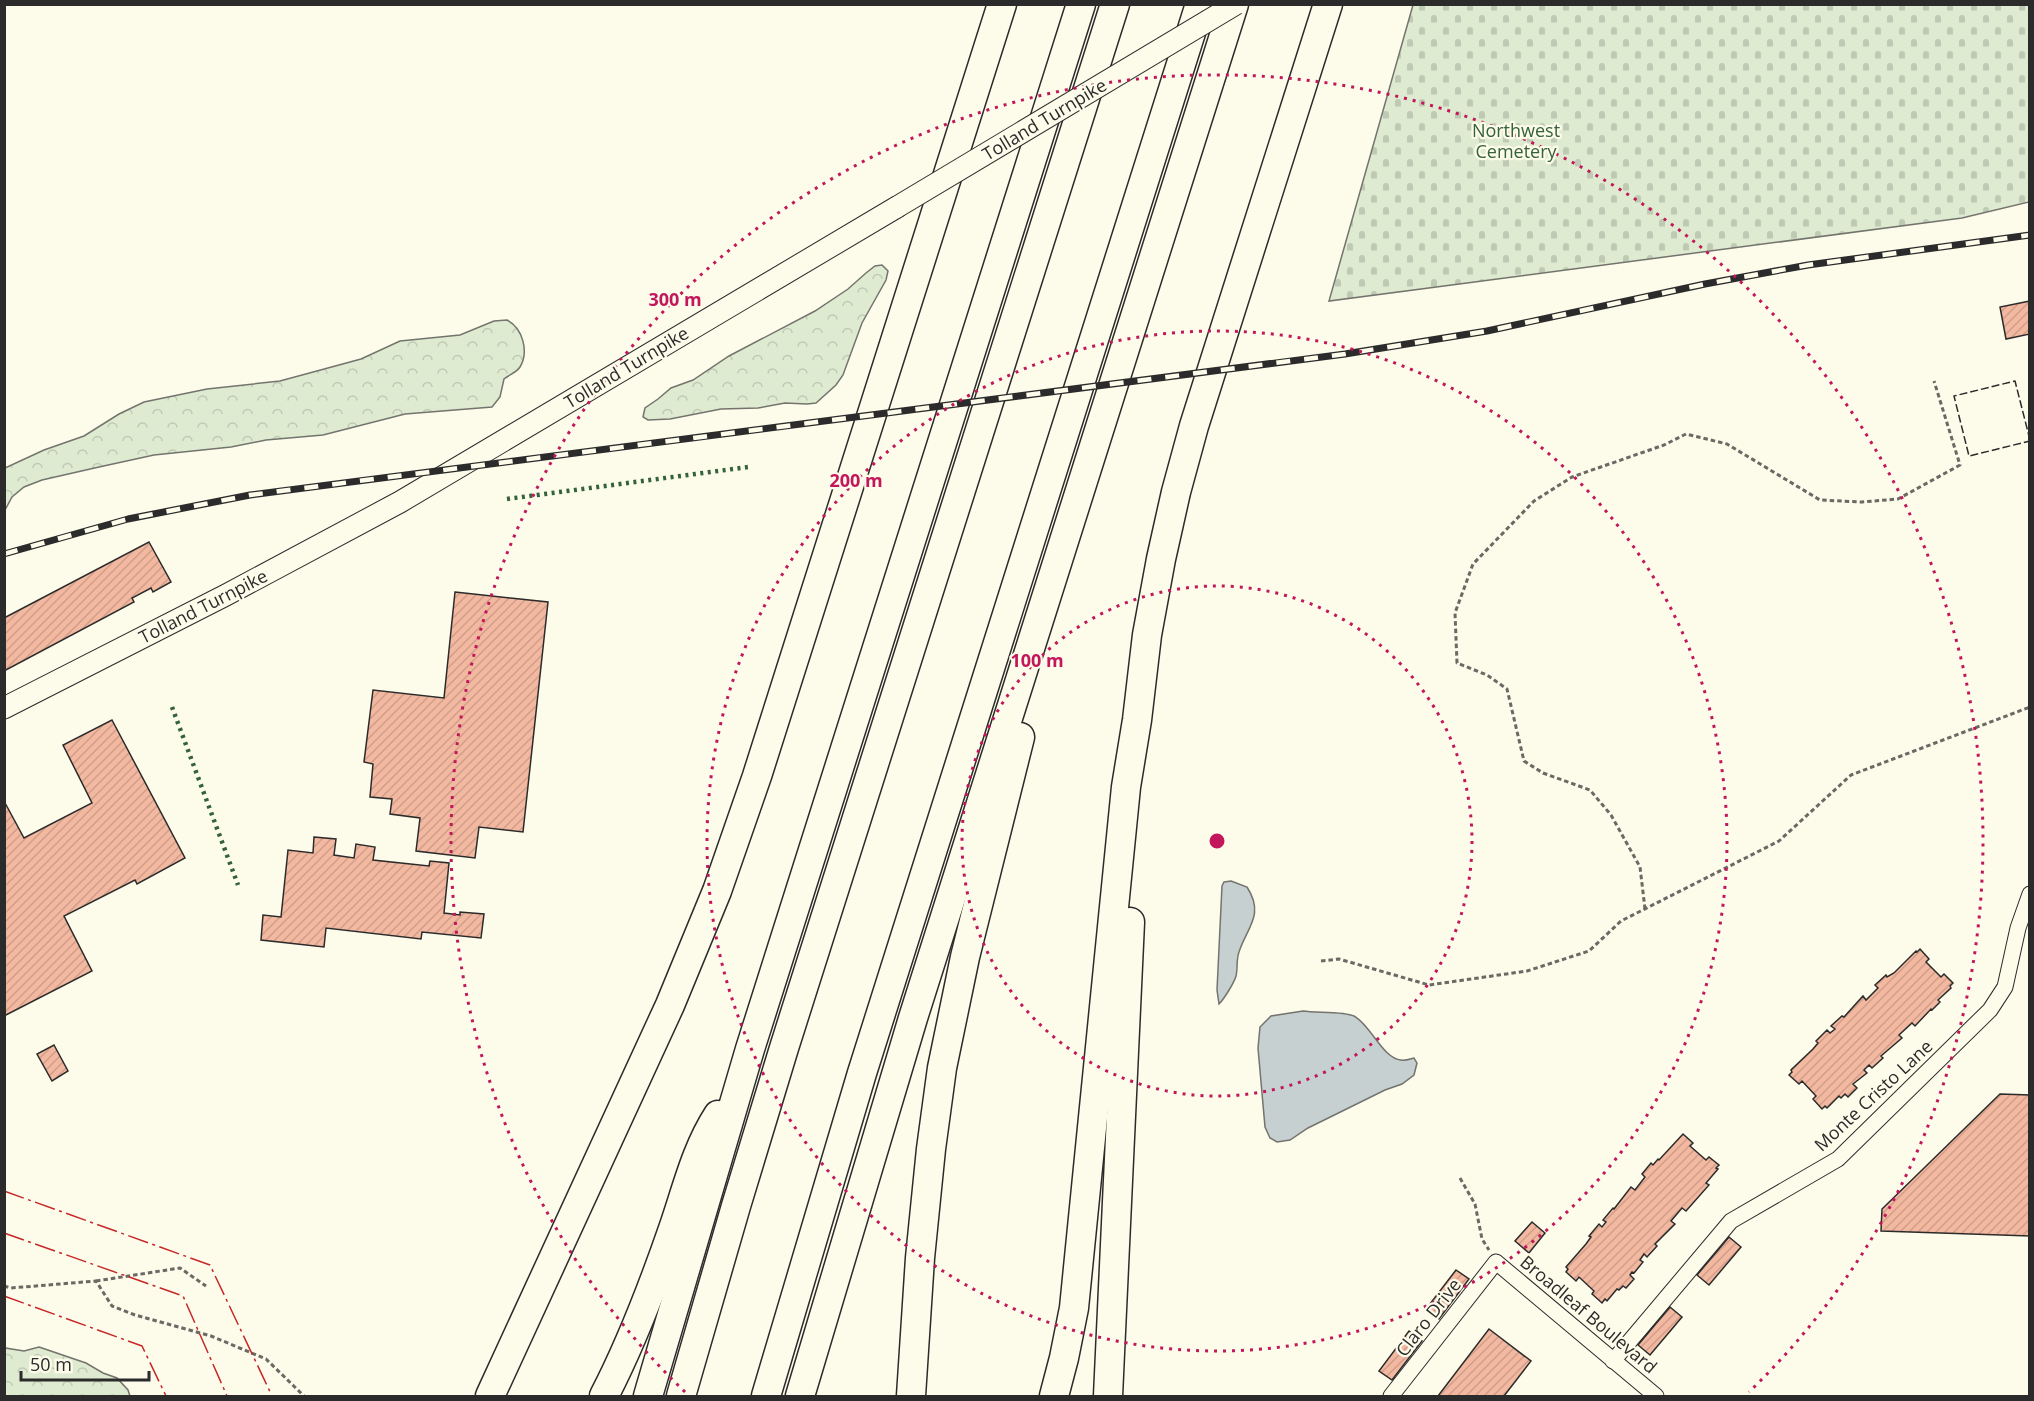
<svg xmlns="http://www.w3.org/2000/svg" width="2034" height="1401" font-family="'Open Sans',sans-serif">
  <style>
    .forest { fill: url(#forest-crowns); stroke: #74746e; stroke-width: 1.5 }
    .cemetery { fill: url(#cemetery-stones); stroke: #74746e; stroke-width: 1.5 }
    .water { fill: #c7d0d0; stroke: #74746e; stroke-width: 1.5 }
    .building { fill: url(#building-hatch); stroke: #2b2b2b; stroke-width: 1.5 }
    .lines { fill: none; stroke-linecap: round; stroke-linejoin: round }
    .minor-casing { stroke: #2b2b2b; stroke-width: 17 }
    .secondary-casing { stroke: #2b2b2b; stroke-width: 23 }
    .motorway-casing { stroke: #2b2b2b; stroke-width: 31 }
    .path { stroke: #6a6964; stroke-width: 3; stroke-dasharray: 4.5 3; stroke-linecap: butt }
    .minor { stroke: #fdfbea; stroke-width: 15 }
    .secondary { stroke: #fdfbea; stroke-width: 21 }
    .motorway { stroke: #fdfbea; stroke-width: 28 }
    .rail-casing { stroke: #2b2b2b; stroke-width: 7 }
    .rail { stroke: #fdfbea; stroke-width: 4.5; stroke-dasharray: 14; stroke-linecap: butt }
    .secondary-bridge-casing { stroke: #2b2b2b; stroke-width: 23; stroke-linecap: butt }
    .secondary-bridge { stroke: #fdfbea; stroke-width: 21 }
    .hedge { stroke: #34623c; stroke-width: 4.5; stroke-dasharray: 3 4.5; stroke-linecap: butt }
    .fence { stroke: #2b2b2b; stroke-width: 1.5; stroke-dasharray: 8 3; stroke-linecap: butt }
    .power { stroke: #c62828; stroke-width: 1.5; stroke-dasharray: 21 4.5 3 4.5; stroke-linecap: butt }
    .ring { fill: none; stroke: #c2185b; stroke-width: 3; stroke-dasharray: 3 6 }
    .labels { text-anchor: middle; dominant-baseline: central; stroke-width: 4.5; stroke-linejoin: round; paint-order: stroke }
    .street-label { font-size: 18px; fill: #2b2b2b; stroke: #fdfbea }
    .park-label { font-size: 18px; fill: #34623c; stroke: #fdfbea }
    .centre { fill: #c2185b; stroke: #fdfbea; stroke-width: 3 }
    .ring-label { font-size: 18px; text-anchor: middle; font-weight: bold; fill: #c2185b; stroke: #fdfbea; stroke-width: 4.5; stroke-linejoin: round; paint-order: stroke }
  </style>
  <defs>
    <pattern id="forest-crowns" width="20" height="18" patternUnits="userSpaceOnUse" patternTransform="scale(1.5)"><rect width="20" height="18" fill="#deebd1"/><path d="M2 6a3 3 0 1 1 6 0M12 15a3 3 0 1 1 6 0" fill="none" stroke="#bfcab4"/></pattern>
    <pattern id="cemetery-stones" width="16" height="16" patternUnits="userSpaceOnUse" patternTransform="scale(1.5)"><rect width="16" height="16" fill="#deebd1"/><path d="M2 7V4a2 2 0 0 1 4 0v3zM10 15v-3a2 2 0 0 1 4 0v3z" fill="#bfcab4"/></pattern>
    <pattern id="building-hatch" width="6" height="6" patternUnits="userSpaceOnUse" patternTransform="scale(1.5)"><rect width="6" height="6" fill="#f2b8a0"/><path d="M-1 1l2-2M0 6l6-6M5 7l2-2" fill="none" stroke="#d09e8a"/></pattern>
  </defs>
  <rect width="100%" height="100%" fill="#fdfbea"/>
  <g class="forest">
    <polygon points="882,265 888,271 886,280 862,323 843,375 836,385 816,403 807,404 785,403 758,408 721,409 670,419 648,420 643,417 645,408 658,399 671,388 693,380 729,356 815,311 848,289 866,273 875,266"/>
    <path d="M 507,320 C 523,328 529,352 520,367 C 517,372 509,375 504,379 L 500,397 L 492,407 L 405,414 L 323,435 L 266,440 L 231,447 L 154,455 L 99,467 L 42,480 L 24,487 L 12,497 L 5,510 L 5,468 L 44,450 L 84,436 L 119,414 L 144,402 L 207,389 L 280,381 L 361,359 L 400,341 L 460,335 L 494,321 Z"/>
    <polygon points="39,1347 86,1363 103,1373 117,1378 128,1390 130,1396 5,1396 5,1348 24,1351"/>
  </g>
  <polygon class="cemetery" points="1413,5 2029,5 2029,202 1962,218 1329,301"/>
  <g class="water">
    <path d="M 1231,881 L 1247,887 C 1265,915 1247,927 1239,952 C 1236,960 1238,968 1236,976 C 1234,983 1224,999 1219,1004 L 1217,990 L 1222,886 L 1224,882 Z"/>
    <path d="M 1303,1011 C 1316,1013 1344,1011 1354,1016 C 1371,1025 1383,1059 1401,1060 C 1405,1061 1410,1059 1414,1058 L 1417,1063 L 1414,1075 L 1402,1084 L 1385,1090 L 1308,1128 L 1290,1140 L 1277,1142 L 1270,1138 L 1265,1127 L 1258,1048 L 1260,1027 L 1271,1016 Z"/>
  </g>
  <g class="building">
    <polygon points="2030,301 2030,334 2006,339 2000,307"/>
    <polygon points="149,542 171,582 153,592 151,588 132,598 134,602 4,671 4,618"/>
    <polygon points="455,592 548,602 523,832 479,827 475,858 416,851 420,818 390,814 392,799 370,797 373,764 364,762 373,690 444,698"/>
    <polygon points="112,720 185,858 137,884 135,880 64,916 92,971 4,1016 4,801 24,838 92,803 63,745"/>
    <polygon points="314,837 336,839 334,855 354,858 356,844 375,847 373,860 429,866 430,861 449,863 444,913 460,915 460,912 484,914 481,938 422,932 421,939 326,928 324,947 261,940 263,915 281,917 288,850 313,853"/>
    <polygon points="1920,949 1929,959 1926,962 1941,977 1944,974 1953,983 1950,986 1951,988 1938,1000 1940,1002 1932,1010 1931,1009 1915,1026 1912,1023 1899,1035 1902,1038 1881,1056 1883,1058 1872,1068 1869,1065 1864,1070 1867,1073 1853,1084 1857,1088 1848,1097 1845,1094 1841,1098 1839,1096 1827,1108 1825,1106 1822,1109 1813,1099 1816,1096 1802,1081 1799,1084 1789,1075 1792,1072 1791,1070 1813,1049 1818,1043 1816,1041 1827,1030 1830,1033 1835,1029 1831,1026 1842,1016 1844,1017 1863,996 1866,1000 1878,988 1875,985 1886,975 1887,977 1894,973 1916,951 1917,952"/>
    <polygon points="54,1045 68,1071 52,1081 37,1054"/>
    <polygon points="2000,1094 2030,1095 2030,1236 1881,1231 1882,1209"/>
    <polygon points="1683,1134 1693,1143 1690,1146 1706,1160 1709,1157 1719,1165 1716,1168 1718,1169 1706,1183 1709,1185 1686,1211 1682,1208 1671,1221 1675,1224 1655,1244 1657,1246 1647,1257 1644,1254 1640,1260 1643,1262 1634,1273 1632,1272 1630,1275 1634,1279 1626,1288 1623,1286 1619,1290 1617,1289 1607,1301 1605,1299 1602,1303 1592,1294 1594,1291 1579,1277 1576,1281 1566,1272 1568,1269 1566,1267 1586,1244 1591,1237 1589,1236 1599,1224 1602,1227 1606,1222 1603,1220 1613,1208 1614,1209 1631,1187 1635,1190 1645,1177 1642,1174 1651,1163 1653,1165 1658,1159 1659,1160"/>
    <polygon points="1532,1222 1545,1233 1529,1253 1515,1241"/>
    <polygon points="1729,1237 1741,1247 1709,1285 1697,1275"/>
    <polygon points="1456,1270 1469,1279 1439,1319 1426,1309"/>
    <polygon points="1670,1307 1682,1317 1650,1355 1638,1345"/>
    <polygon points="1489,1329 1531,1361 1504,1396 1438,1396"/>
    <polygon points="1409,1331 1422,1341 1392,1380 1379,1371"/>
  </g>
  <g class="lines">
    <defs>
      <g id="minor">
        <polyline points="1613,1361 1731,1221 1838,1159 1990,1010 2005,987 2018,928 2030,894"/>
        <polyline points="1391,1396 1496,1262 1656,1396"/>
      </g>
      <polyline id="secondary" points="4,708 226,595 400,502 897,207"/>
      <g id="motorway">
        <polyline points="490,1396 670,1005 717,891 757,776 1002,4"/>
        <path d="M 604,1396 C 632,1342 654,1284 674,1226 C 687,1188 696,1149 718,1115"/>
        <polyline points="648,1396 750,1049 1081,4"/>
        <polyline points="681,1396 736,1206 784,1048 1115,4"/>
        <polyline points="766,1396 862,1073 1200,4"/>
        <polyline points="800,1396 913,1018 1234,4"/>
        <polyline points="911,1396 920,1258 931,1149 942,1068 965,957 1020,737"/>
        <polyline points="1054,1396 1064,1358 1074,1308 1126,787 1137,720 1147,635 1161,559 1176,492 1194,426 1328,4"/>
        <polyline points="1108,1396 1130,922"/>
      </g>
    </defs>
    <use href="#minor" class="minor-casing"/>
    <use href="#secondary" class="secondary-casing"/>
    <use href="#motorway" class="motorway-casing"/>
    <g class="path">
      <polyline points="1645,909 1640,867 1611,815 1590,790 1543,773 1524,761 1507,689 1487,675 1457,663 1455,613 1473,564 1534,501 1572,477 1664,445 1686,434 1727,444 1820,500 1862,502 1898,499 1960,465 1934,381"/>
      <polyline points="1321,961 1339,959 1429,985 1527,971 1589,951 1621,921 1779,841 1851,775 2030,707"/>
      <polyline points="1460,1178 1475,1204 1482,1239 1489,1250"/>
      <polyline points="96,1281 180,1268 206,1286"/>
      <polyline points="4,1286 11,1288 96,1281 112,1306 135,1315 211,1336 266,1359 304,1396"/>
    </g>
    <use href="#minor" class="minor"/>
    <use href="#secondary" class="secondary"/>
    <use href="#motorway" class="motorway"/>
    <defs>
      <polyline id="rail" points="4,554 128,519 250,495 1345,354 1487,331 1705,284 1808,265 2030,235"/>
    </defs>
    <use href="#rail" class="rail-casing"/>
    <use href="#rail" class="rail"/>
    <defs>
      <polyline id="secondary-bridge" points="897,207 1236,4"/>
    </defs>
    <use href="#secondary-bridge" class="secondary-bridge-casing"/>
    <use href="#secondary-bridge" class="secondary-bridge"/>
    <g class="hedge">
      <polyline points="507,499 748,467"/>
      <polyline points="172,707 238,885"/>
    </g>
    <polyline class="fence" points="2030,440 2015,381 1954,396 1969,456 2030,441"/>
    <g class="power">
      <polyline points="4,1191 210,1265 272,1396"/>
      <polyline points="4,1233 183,1296 227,1396"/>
      <polyline points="4,1296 142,1346 166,1396"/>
    </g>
  </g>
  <g class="ring">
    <circle cx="1217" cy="841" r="255"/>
    <circle cx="1217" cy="841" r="510"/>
    <path d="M685 1392A766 766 0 1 1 1749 1392"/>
  </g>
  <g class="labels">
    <g class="street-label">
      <text transform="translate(1044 119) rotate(-31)">Tolland Turnpike</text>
      <text transform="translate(626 367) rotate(-31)">Tolland Turnpike</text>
      <text transform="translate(203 606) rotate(-27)">Tolland Turnpike</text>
      <text transform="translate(1873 1095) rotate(-43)">Monte Cristo Lane</text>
      <text transform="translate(1589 1314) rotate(40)">Broadleaf Boulevard</text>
      <text transform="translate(1428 1317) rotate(-52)">Claro Drive</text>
    </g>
    <g class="park-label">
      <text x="1516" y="130">Northwest<tspan x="1516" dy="21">Cemetery</tspan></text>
    </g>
  </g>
  <circle cx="1217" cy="841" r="9" class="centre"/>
  <g class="ring-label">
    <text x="675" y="306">300 m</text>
    <text x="856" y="487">200 m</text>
    <text x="1037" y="667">100 m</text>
  </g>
  <rect width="2034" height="1401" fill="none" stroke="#2b2b2b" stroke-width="12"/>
  <path d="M21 1371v9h128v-9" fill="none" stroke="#2b2b2b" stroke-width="3"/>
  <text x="30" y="1371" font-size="18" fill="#2b2b2b" stroke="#fdfbea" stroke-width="4.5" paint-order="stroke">50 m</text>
</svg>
